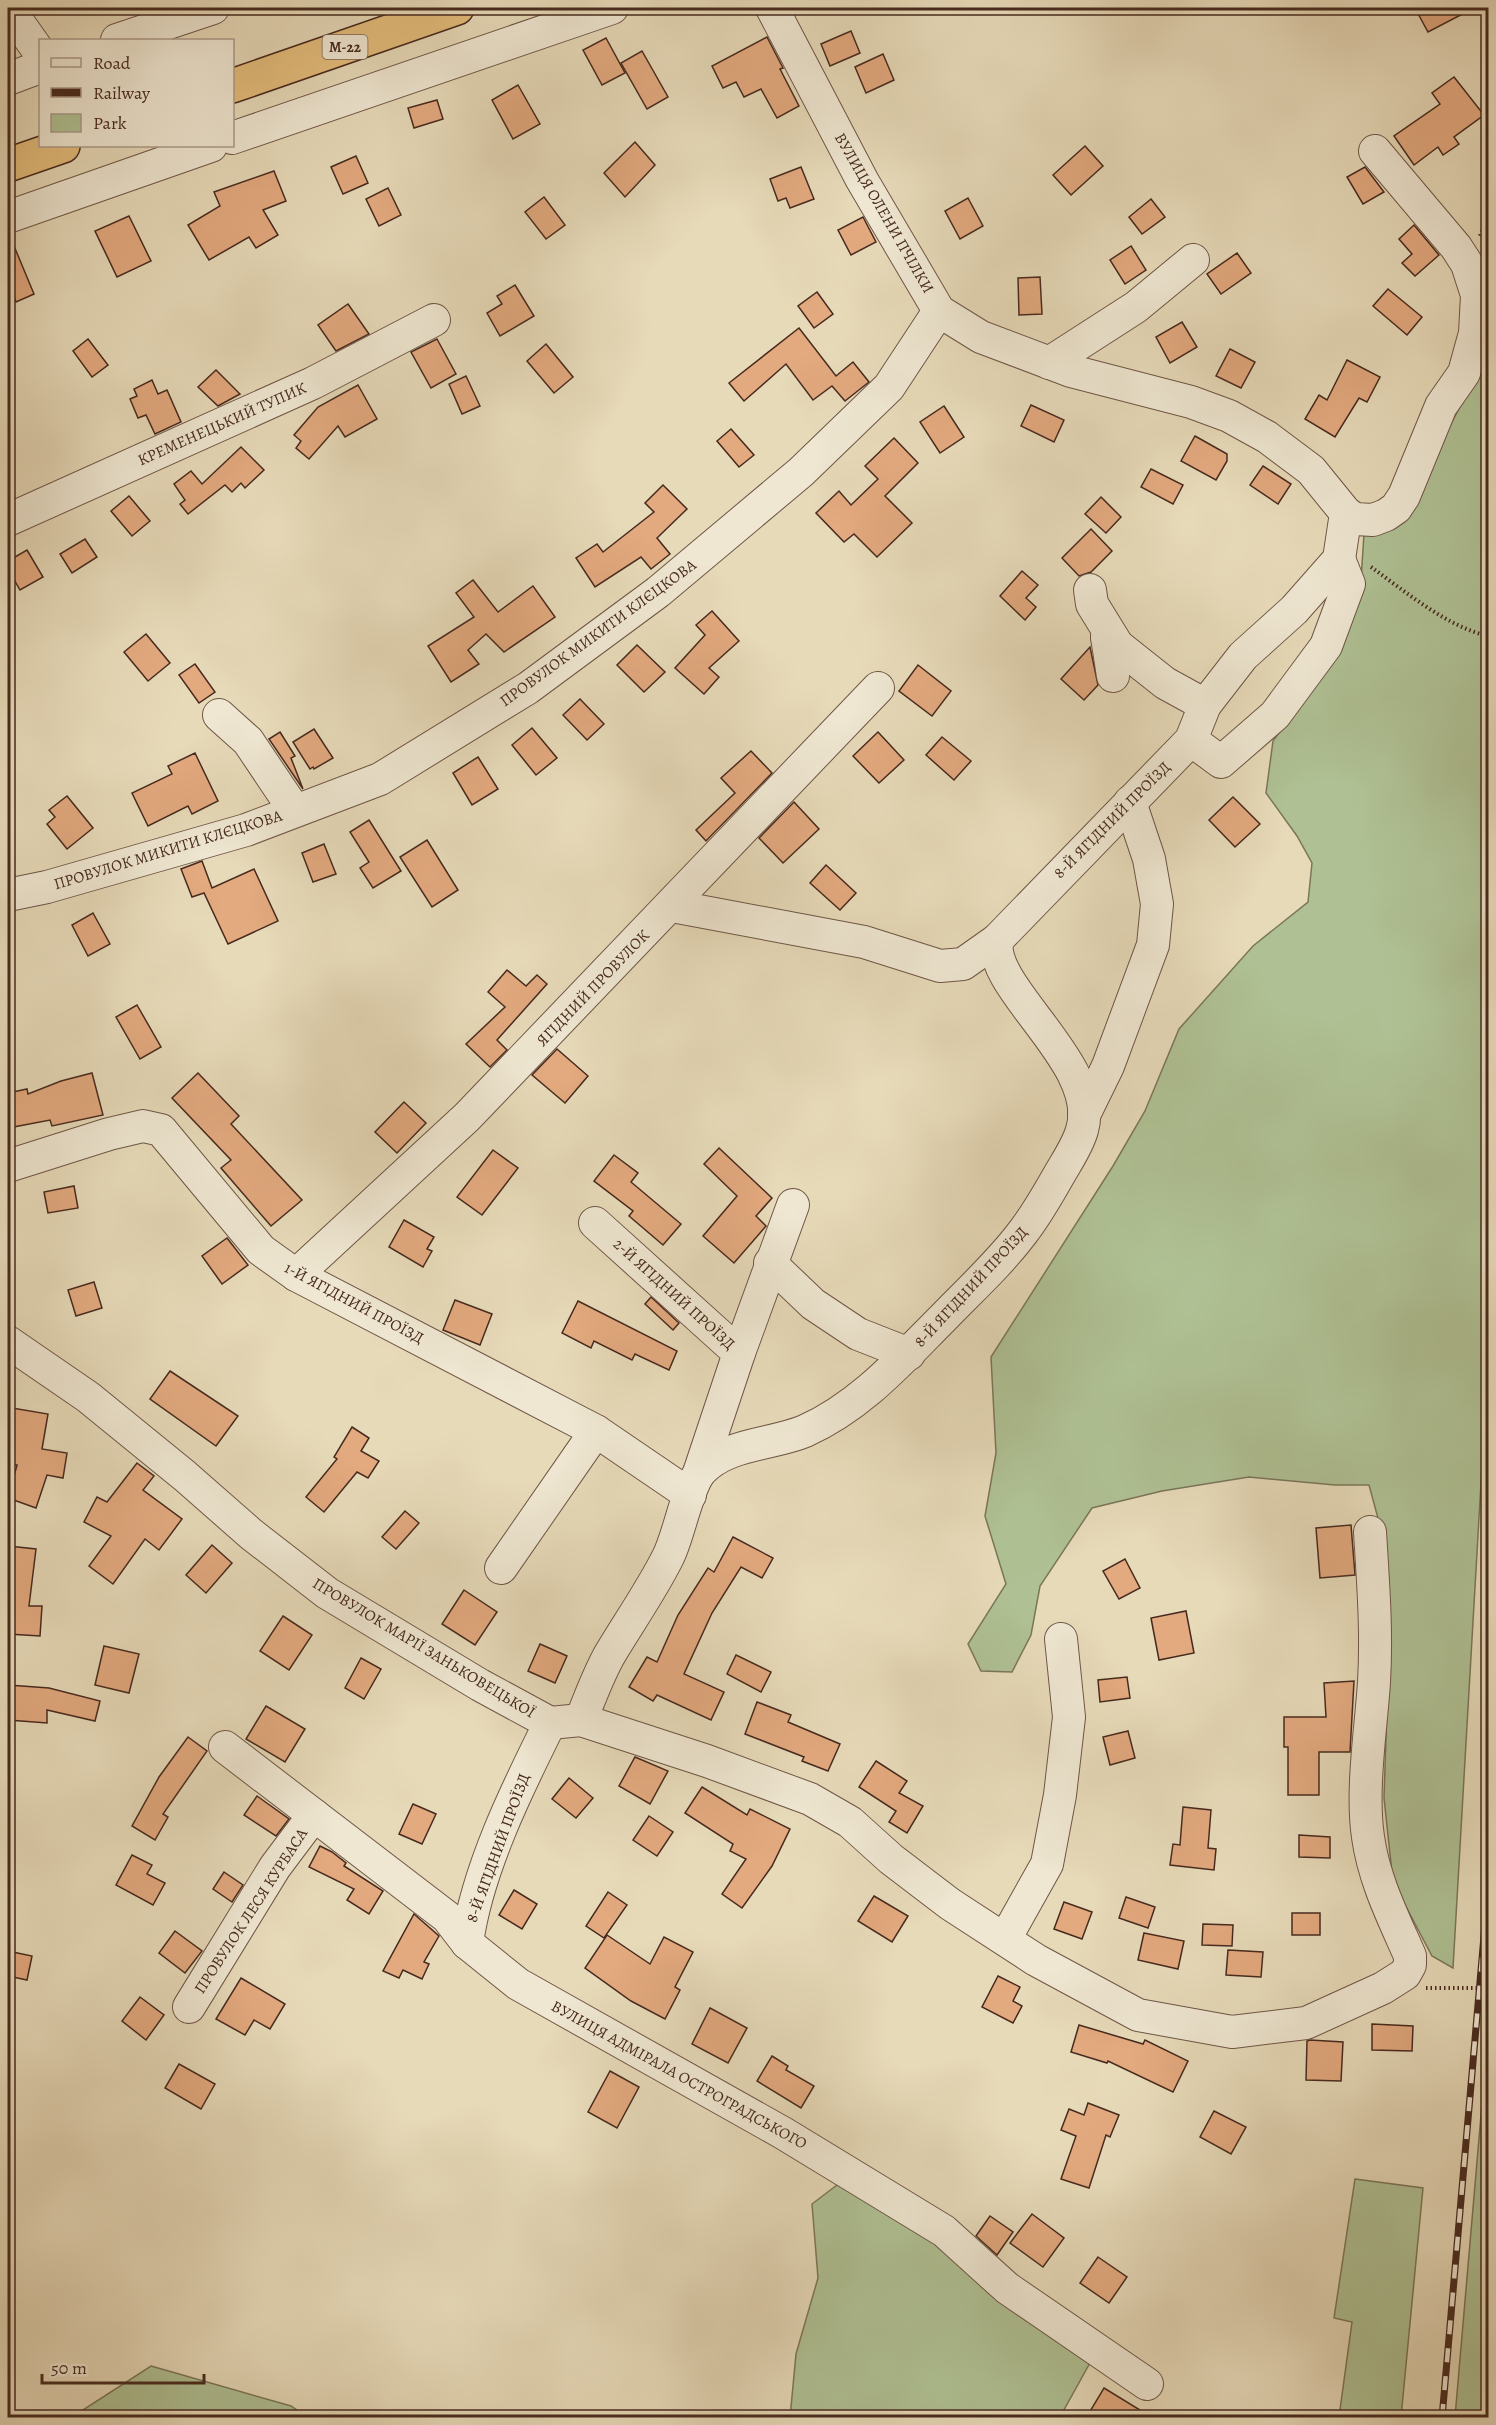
<svg xmlns="http://www.w3.org/2000/svg" width="1496" height="2425" font-family="Alegreya,serif">
  <style>
    .green { fill: #afc194; stroke: #7b765a; stroke-width: 1.5 }
    .building { fill: #e3a97f; stroke: #472a1f; stroke-width: 1.5 }
    .lines { fill: none; stroke-linecap: round; stroke-linejoin: round }
    .minor-casing { stroke: #6f5646; stroke-width: 34 }
    .highway-casing { stroke: #472a1f; stroke-width: 36 }
    .path { stroke: #472a1f; stroke-width: 4; stroke-dasharray: 1.5 3; stroke-linecap: butt }
    .minor { stroke: #efe7d2; stroke-width: 32 }
    .highway { stroke: #e4bd7c; stroke-width: 33 }
    .rail-casing { stroke: #472a1f; stroke-width: 7 }
    .rail { stroke: #efe7d2; stroke-width: 4.5; stroke-dasharray: 14; stroke-linecap: butt }
    .labels { text-anchor: middle; dominant-baseline: central; stroke-width: 4.5; stroke-linejoin: round; paint-order: stroke }
    .shield { fill: #efe7d2; stroke: #796355; stroke-width: 1.5 }
    .shield-label { font-size: 15px; font-weight: bold; fill: #472a1f }
    .street-label { font-size: 16px; fill: #472a1f; stroke: #efe7d2 }
  </style>
  <rect width="100%" height="100%" fill="#e7dab9"/>
  <filter id="stains"><feTurbulence type="fractalNoise" baseFrequency=".00333" numOctaves="4"/><feColorMatrix values="0 0 0 0 .2 0 0 0 0 .09 0 0 0 0 .02 0 0 0 .5 -.17"/></filter>
  <radialGradient id="worn" r=".72"><stop offset=".6" stop-color="#630" stop-opacity="0"/><stop offset="1" stop-color="#630" stop-opacity=".3"/></radialGradient>
  <g class="green">
    <polygon points="1488,307 1488,1362 1453,1968 1432,1956 1393,1882 1384,1798 1388,1677 1385,1544 1369,1485 1335,1485 1249,1477 1162,1491 1092,1508 1040,1586 1031,1635 1012,1672 981,1671 968,1644 1006,1584 985,1516 996,1453 991,1357 1113,1166 1145,1111 1179,1029 1253,946 1308,902 1312,863 1297,836 1266,793 1273,741 1327,666 1361,580 1364,534 1399,525 1429,475 1448,429 1472,385"/>
    <polygon points="1488,2034 1488,2417 1455,2417"/>
    <polygon points="1355,2179 1423,2188 1401,2417 1339,2417 1352,2322 1334,2318"/>
    <polygon points="837,2185 870,2195 1091,2361 1060,2417 790,2418 796,2354 818,2278 812,2204"/>
    <polygon points="151,2366 291,2406 307,2417 72,2417"/>
  </g>
  <g class="building">
    <polygon points="1415,8 1474,8 1428,32"/>
    <polygon points="851,31 860,53 830,66 821,44"/>
    <polygon points="767,37 783,68 780,69 799,106 777,118 761,89 744,97 736,82 723,88 712,66"/>
    <polygon points="606,38 625,73 602,85 583,50"/>
    <polygon points="642,51 668,97 647,109 621,63"/>
    <polygon points="883,54 894,80 866,93 855,67"/>
    <polygon points="1454,77 1484,115 1454,137 1459,144 1443,155 1438,147 1414,165 1394,136 1440,104 1432,93"/>
    <polygon points="518,85 540,124 513,139 492,100"/>
    <polygon points="437,100 443,119 414,128 408,108"/>
    <polygon points="635,142 655,165 625,197 604,173"/>
    <polygon points="1085,146 1103,166 1071,195 1053,175"/>
    <polygon points="356,156 368,183 343,194 331,167"/>
    <polygon points="801,167 814,199 790,208 786,198 778,201 770,179"/>
    <polygon points="1365,167 1384,192 1363,204 1347,177"/>
    <polygon points="274,171 286,201 263,210 278,235 256,248 249,237 209,260 188,225 220,206 214,192"/>
    <polygon points="388,188 401,215 379,226 366,199"/>
    <polygon points="544,197 565,225 546,239 525,212"/>
    <polygon points="968,198 983,226 960,239 945,211"/>
    <polygon points="1151,199 1165,217 1142,234 1129,217"/>
    <polygon points="129,216 151,261 117,277 95,231"/>
    <polygon points="863,217 876,242 851,255 838,230"/>
    <polygon points="1414,225 1439,255 1415,276 1402,263 1412,254 1399,239"/>
    <polygon points="9,234 34,294 16,302 8,282"/>
    <polygon points="1131,246 1146,270 1125,284 1110,260"/>
    <polygon points="1237,253 1251,273 1221,294 1207,274"/>
    <polygon points="1040,277 1042,314 1019,315 1018,278"/>
    <polygon points="515,285 534,316 500,336 487,313 502,304 497,296"/>
    <polygon points="1388,289 1422,317 1407,335 1373,306"/>
    <polygon points="817,292 833,314 814,328 798,306"/>
    <polygon points="348,304 369,334 336,351 318,325"/>
    <polygon points="1182,322 1197,347 1170,363 1156,337"/>
    <polygon points="799,328 836,376 853,362 869,382 845,401 832,386 813,400 786,364 744,401 729,383"/>
    <polygon points="88,339 108,365 92,377 73,351"/>
    <polygon points="437,339 456,374 431,388 411,352"/>
    <polygon points="546,344 573,377 554,393 527,361"/>
    <polygon points="1230,349 1255,362 1241,388 1216,376"/>
    <polygon points="1347,360 1380,377 1367,402 1359,398 1335,437 1305,419 1319,395 1327,400"/>
    <polygon points="216,370 240,394 218,406 198,387"/>
    <polygon points="466,376 480,406 462,414 449,384"/>
    <polygon points="152,380 158,394 167,390 181,422 155,434 146,415 138,418 130,399 137,396 134,389"/>
    <polygon points="358,385 377,419 345,437 338,426 309,459 296,448 301,441 294,435 318,407"/>
    <polygon points="1031,405 1064,420 1054,442 1021,426"/>
    <polygon points="944,406 964,437 940,453 920,422"/>
    <polygon points="731,429 754,455 739,467 717,441"/>
    <polygon points="1195,436 1227,454 1227,461 1216,480 1181,461"/>
    <polygon points="894,438 918,463 885,496 912,523 877,557 854,534 844,542 816,513 839,491 851,505 878,479 865,466"/>
    <polygon points="241,447 264,470 245,488 241,483 232,492 225,485 188,514 180,504 185,500 174,484 191,471 202,484"/>
    <polygon points="1263,466 1291,484 1278,504 1250,485"/>
    <polygon points="1151,469 1183,485 1173,504 1141,487"/>
    <polygon points="663,485 687,509 657,538 670,554 651,569 641,557 595,587 576,558 597,544 603,552 654,512 645,503"/>
    <polygon points="129,496 150,521 132,536 111,511"/>
    <polygon points="1101,497 1121,517 1106,533 1085,514"/>
    <polygon points="1091,529 1112,551 1091,572 1079,576 1062,558"/>
    <polygon points="85,539 97,557 72,573 60,554"/>
    <polygon points="27,550 43,577 20,590 8,569 8,561"/>
    <polygon points="1022,571 1038,585 1026,598 1036,607 1025,620 1000,596"/>
    <polygon points="473,580 498,612 533,586 555,617 504,652 486,634 468,650 479,664 451,682 428,646 474,617 456,593"/>
    <polygon points="712,611 739,641 709,668 719,677 704,694 675,668 705,635 696,625"/>
    <polygon points="146,634 170,663 148,681 124,652"/>
    <polygon points="637,645 665,672 644,692 617,665"/>
    <polygon points="1090,647 1098,685 1084,700 1061,679"/>
    <polygon points="195,664 215,692 199,703 179,675"/>
    <polygon points="918,665 951,691 932,716 899,691"/>
    <polygon points="580,699 604,724 587,740 563,715"/>
    <polygon points="532,728 557,758 536,775 512,745"/>
    <polygon points="314,729 333,758 314,769 313,767 310,769 293,742"/>
    <polygon points="280,732 295,756 291,758 303,789 269,739"/>
    <polygon points="878,732 904,760 879,783 853,756"/>
    <polygon points="942,737 971,761 954,780 926,755"/>
    <polygon points="751,751 772,773 706,841 696,830 735,793 721,778"/>
    <polygon points="195,753 218,801 192,814 188,806 148,826 132,793 172,774 168,766"/>
    <polygon points="478,757 498,789 472,805 453,773"/>
    <polygon points="67,796 93,828 67,849 47,824 55,817 49,810"/>
    <polygon points="1233,797 1260,824 1235,847 1209,820"/>
    <polygon points="794,802 819,829 783,863 759,838"/>
    <polygon points="369,820 401,871 373,888 360,868 369,862 350,832"/>
    <polygon points="427,840 458,890 432,907 400,857"/>
    <polygon points="324,844 336,874 313,882 302,853"/>
    <polygon points="202,861 212,888 254,869 278,921 228,944 204,893 192,897 181,869"/>
    <polygon points="826,865 856,893 840,910 810,883"/>
    <polygon points="93,913 110,944 88,956 72,925"/>
    <polygon points="507,970 526,986 537,975 547,984 497,1040 507,1050 490,1067 466,1044 505,1007 488,992"/>
    <polygon points="137,1005 161,1047 140,1059 116,1017"/>
    <polygon points="557,1049 588,1076 565,1103 532,1075"/>
    <polygon points="92,1073 103,1115 52,1126 50,1120 8,1128 8,1093 27,1089 28,1094 61,1081"/>
    <polygon points="198,1073 239,1116 231,1124 302,1200 271,1226 221,1168 231,1160 172,1098"/>
    <polygon points="404,1102 426,1123 397,1153 375,1132"/>
    <polygon points="719,1148 772,1198 756,1216 766,1226 734,1263 703,1236 737,1196 704,1164"/>
    <polygon points="493,1150 518,1168 482,1215 457,1197"/>
    <polygon points="614,1155 638,1173 631,1182 681,1224 663,1245 629,1216 633,1211 594,1181"/>
    <polygon points="74,1186 78,1208 48,1213 44,1192"/>
    <polygon points="404,1220 434,1237 427,1249 432,1251 423,1267 389,1247"/>
    <polygon points="227,1238 248,1265 222,1284 202,1256"/>
    <polygon points="94,1282 102,1308 76,1316 68,1290"/>
    <polygon points="651,1297 679,1323 673,1330 645,1304"/>
    <polygon points="455,1300 492,1314 480,1345 443,1330"/>
    <polygon points="578,1301 677,1351 669,1370 635,1354 632,1360 594,1341 591,1348 562,1333"/>
    <polygon points="170,1371 238,1416 216,1446 150,1399"/>
    <polygon points="12,1408 48,1414 42,1449 67,1453 63,1478 47,1475 36,1508 8,1498 17,1465 8,1463"/>
    <polygon points="352,1427 369,1438 361,1451 379,1461 368,1478 357,1472 324,1512 306,1497 337,1459 334,1457"/>
    <polygon points="137,1463 154,1476 143,1490 182,1519 159,1550 145,1539 113,1584 89,1566 111,1536 84,1522 97,1497 107,1502"/>
    <polygon points="405,1511 419,1523 396,1549 382,1537"/>
    <polygon points="1351,1525 1355,1575 1320,1578 1316,1528"/>
    <polygon points="733,1537 773,1558 762,1578 741,1567 712,1613 684,1674 724,1692 711,1720 657,1695 653,1701 629,1687 647,1657 657,1662 678,1615 708,1568 714,1572"/>
    <polygon points="212,1545 232,1563 206,1593 186,1575"/>
    <polygon points="8,1546 36,1549 29,1606 42,1606 40,1636 8,1634"/>
    <polygon points="1125,1559 1140,1588 1119,1599 1103,1571"/>
    <polygon points="464,1590 497,1612 475,1645 442,1624"/>
    <polygon points="1186,1611 1194,1653 1159,1660 1151,1618"/>
    <polygon points="283,1616 312,1635 289,1670 260,1651"/>
    <polygon points="540,1644 567,1656 555,1683 528,1671"/>
    <polygon points="104,1646 139,1654 129,1693 95,1685"/>
    <polygon points="736,1655 771,1672 761,1692 727,1674"/>
    <polygon points="361,1658 381,1669 364,1699 345,1688"/>
    <polygon points="1127,1677 1130,1698 1100,1702 1098,1680"/>
    <polygon points="1354,1681 1350,1752 1319,1752 1319,1795 1288,1795 1288,1747 1284,1747 1284,1717 1326,1717 1324,1683"/>
    <polygon points="8,1685 49,1688 100,1701 95,1721 47,1710 47,1723 8,1720"/>
    <polygon points="757,1702 791,1715 788,1722 840,1744 828,1771 802,1761 804,1757 745,1734"/>
    <polygon points="266,1706 305,1729 285,1762 246,1739"/>
    <polygon points="1128,1731 1135,1758 1110,1765 1103,1737"/>
    <polygon points="188,1737 207,1751 163,1814 168,1817 155,1840 132,1826 159,1777"/>
    <polygon points="635,1757 668,1771 650,1804 619,1786"/>
    <polygon points="876,1761 907,1781 899,1793 923,1806 907,1833 889,1822 896,1811 859,1787"/>
    <polygon points="569,1778 593,1798 576,1818 552,1799"/>
    <polygon points="702,1787 747,1815 750,1809 790,1829 772,1866 742,1908 722,1894 746,1859 730,1851 733,1844 685,1813"/>
    <polygon points="257,1796 289,1819 276,1836 244,1815"/>
    <polygon points="413,1804 436,1814 422,1844 399,1834"/>
    <polygon points="1183,1807 1211,1810 1208,1848 1216,1849 1214,1870 1170,1865 1173,1844 1180,1845"/>
    <polygon points="649,1816 673,1832 657,1856 633,1840"/>
    <polygon points="1299,1835 1330,1837 1330,1858 1299,1857"/>
    <polygon points="320,1846 332,1852 346,1863 344,1866 383,1891 369,1914 347,1900 354,1889 309,1867"/>
    <polygon points="132,1855 152,1865 147,1874 165,1883 153,1905 116,1885"/>
    <polygon points="224,1872 243,1885 232,1902 213,1889"/>
    <polygon points="514,1890 537,1904 522,1929 499,1915"/>
    <polygon points="608,1892 627,1905 604,1938 586,1926"/>
    <polygon points="874,1896 908,1916 892,1942 858,1921"/>
    <polygon points="1126,1897 1155,1907 1148,1928 1119,1918"/>
    <polygon points="1064,1902 1092,1912 1082,1939 1054,1929"/>
    <rect x="1292" y="1913" width="28" height="22"/>
    <polygon points="414,1914 439,1936 424,1962 429,1964 422,1979 403,1970 399,1978 383,1971"/>
    <polygon points="1203,1924 1233,1925 1232,1946 1202,1945"/>
    <polygon points="175,1931 202,1951 185,1973 159,1953"/>
    <polygon points="1144,1933 1184,1941 1178,1969 1138,1960"/>
    <polygon points="607,1935 650,1964 664,1937 693,1952 675,1987 680,1990 665,2019 631,2001 585,1968"/>
    <polygon points="1228,1950 1263,1952 1261,1977 1226,1975"/>
    <polygon points="8,1951 32,1956 27,1980 8,1976"/>
    <polygon points="998,1976 1020,1987 1013,2001 1022,2006 1013,2023 982,2007"/>
    <polygon points="241,1978 285,2004 270,2029 254,2020 245,2035 216,2019"/>
    <polygon points="140,1997 164,2015 146,2040 122,2021"/>
    <polygon points="710,2008 747,2028 728,2063 692,2044"/>
    <polygon points="1372,2024 1413,2026 1412,2051 1372,2050"/>
    <polygon points="1079,2025 1143,2044 1145,2040 1188,2061 1173,2092 1108,2061 1107,2063 1071,2052"/>
    <polygon points="1310,2040 1343,2042 1341,2081 1306,2080 1307,2041"/>
    <polygon points="772,2056 788,2066 786,2070 814,2086 801,2108 757,2081"/>
    <polygon points="179,2064 215,2084 201,2109 165,2088"/>
    <polygon points="610,2071 639,2087 617,2128 588,2112"/>
    <polygon points="1088,2103 1119,2115 1110,2137 1106,2135 1089,2188 1061,2179 1076,2136 1061,2130 1069,2109 1084,2115"/>
    <polygon points="1214,2111 1246,2127 1231,2154 1200,2137"/>
    <polygon points="1032,2214 1064,2238 1043,2267 1010,2243"/>
    <polygon points="990,2216 1013,2232 997,2255 976,2236"/>
    <polygon points="1098,2257 1127,2277 1109,2303 1080,2283"/>
    <polygon points="1104,2388 1153,2418 1086,2418"/>
  </g>
  <g class="lines">
    <defs>
      <g id="minor">
        <polyline points="8,8 40,53"/>
        <polyline points="772,8 862,180 939,311 981,337 1071,371 1191,402 1229,416 1267,437 1311,470 1346,513 1355,519 1373,520 1386,515 1396,508 1404,496 1441,406 1464,373 1475,333 1477,295 1467,264 1456,247 1375,151"/>
        <polyline points="117,40 213,8"/>
        <polyline points="8,79 40,67"/>
        <polyline points="232,138 612,8"/>
        <polyline points="8,217 211,146"/>
        <polyline points="1049,363 1136,307 1193,260"/>
        <polyline points="8,520 313,383 434,320"/>
        <polyline points="1090,590 1092,604 1116,643 1107,637 1113,676"/>
        <polyline points="1107,637 1165,683 1205,705"/>
        <polyline points="219,715 248,741 295,811"/>
        <polyline points="1191,740 1221,762 1275,715 1326,646 1349,584 1339,559"/>
        <polyline points="8,895 47,887 246,830 380,779 528,688 658,592 801,472 889,387 939,311"/>
        <polyline points="672,906 864,942 940,966 963,964 997,940"/>
        <polyline points="1084,1115 1108,1066 1153,945 1157,904 1149,859 1130,802"/>
        <polyline points="8,1166 109,1134 143,1126 161,1130 261,1250 296,1275 596,1431 690,1495"/>
        <polyline points="595,1223 739,1353 699,1473"/>
        <polyline points="770,1263 813,1304 858,1334 909,1354"/>
        <polyline points="296,1275 467,1117 878,688"/>
        <path d="M 8,1342 L 88,1397 L 185,1476 L 251,1534 L 327,1593 L 480,1685 L 550,1723 L 581,1720 L 707,1761 L 810,1799 L 850,1822 L 891,1859 L 950,1904 L 1036,1960 L 1138,2015 L 1232,2032 L 1306,2023 L 1383,1988 L 1405,1974 L 1410,1965 L 1410,1956 C 1393,1917 1374,1880 1368,1837 C 1361,1790 1371,1729 1374,1682 C 1377,1632 1373,1581 1370,1532"/>
        <polyline points="739,1353 793,1205"/>
        <polyline points="501,1568 596,1431"/>
        <path d="M 581,1720 C 590,1698 598,1675 610,1654 C 629,1622 651,1591 668,1557 C 679,1536 687,1487 701,1471 C 727,1443 772,1445 805,1431 C 861,1406 901,1360 943,1318 C 970,1290 1000,1263 1023,1232 C 1037,1214 1048,1194 1059,1175 C 1067,1161 1078,1145 1082,1130 C 1102,1064 988,989 997,940 L 1191,740 L 1205,705 L 1243,656 L 1294,610 L 1339,559 L 1346,513"/>
        <polyline points="225,1747 447,1917 467,1943 518,1984 783,2133 944,2231 1007,2288 1147,2384"/>
        <polyline points="1005,1939 1047,1864 1060,1795 1069,1717 1061,1639"/>
        <path d="M 467,1943 C 477,1870 517,1789 550,1723"/>
        <polyline points="189,2007 275,1867 314,1815"/>
      </g>
      <g id="highway">
        <polyline points="232,86 457,8"/>
        <polyline points="8,165 63,146"/>
      </g>
    </defs>
    <use href="#minor" class="minor-casing"/>
    <use href="#highway" class="highway-casing"/>
    <g class="path">
      <polyline points="1480,236 1488,217"/>
      <path d="M 1371,567 C 1406,592 1446,626 1488,636"/>
      <polyline points="1426,1988 1488,1988"/>
    </g>
    <use href="#minor" class="minor"/>
    <use href="#highway" class="highway"/>
    <defs>
      <polyline id="rail" points="1442,2418 1488,1890"/>
    </defs>
    <use href="#rail" class="rail-casing"/>
    <use href="#rail" class="rail"/>
  </g>
  <g class="labels">
    <rect class="shield" x="322.5" y="35" width="45" height="24" rx="4.5"/>
    <g class="shield-label">
      <text x="345" y="47">М-22</text>
    </g>
    <g class="street-label">
      <text transform="translate(884 213) rotate(60)">ВУЛИЦЯ ОЛЕНИ ПЧІЛКИ</text>
      <text transform="translate(222 424) rotate(-24)">КРЕМЕНЕЦЬКИЙ ТУПИК</text>
      <text transform="translate(598 633) rotate(-36)">ПРОВУЛОК МИКИТИ КЛЄЦКОВА</text>
      <text transform="translate(1112 820) rotate(-45)">8-Й ЯГІДНИЙ ПРОЇЗД</text>
      <text transform="translate(168 850) rotate(-17)">ПРОВУЛОК МИКИТИ КЛЄЦКОВА</text>
      <text transform="translate(593 988) rotate(-46)">ЯГІДНИЙ ПРОВУЛОК</text>
      <text transform="translate(971 1287) rotate(-47)">8-Й ЯГІДНИЙ ПРОЇЗД</text>
      <text transform="translate(674 1294) rotate(42)">2-Й ЯГІДНИЙ ПРОЇЗД</text>
      <text transform="translate(354 1303) rotate(28)">1-Й ЯГІДНИЙ ПРОЇЗД</text>
      <text transform="translate(424 1648) rotate(31)">ПРОВУЛОК МАРІЇ ЗАНЬКОВЕЦЬКОЇ</text>
      <text transform="translate(498 1848) rotate(-70)">8-Й ЯГІДНИЙ ПРОЇЗД</text>
      <text transform="translate(251 1911) rotate(-57)">ПРОВУЛОК ЛЕСЯ КУРБАСА</text>
      <text transform="translate(679 2075) rotate(29)">ВУЛИЦЯ АДМІРАЛА ОСТРОГРАДСЬКОГО</text>
    </g>
  </g>
  <rect width="1496" height="2425" fill="none" stroke="#e7dab9" stroke-width="30"/>
  <rect x="9" y="9" width="1478" height="2407" fill="none" stroke="#472a1f" stroke-width="3"/>
  <rect x="15" y="15" width="1466" height="2395" fill="none" stroke="#472a1f" stroke-width="1.5"/>
  <rect x="39" y="39" width="195" height="108" fill="#efe7d2" stroke="#ac9b8a" stroke-width="1.5"/>
  <rect x="51" y="58" width="30" height="9" fill="#efe7d2" stroke="#ac9b8a" stroke-width="1.5"/>
  <text x="93" y="69" font-size="18" fill="#472a1f">Road</text>
  <rect x="51" y="88" width="30" height="9" fill="#472a1f" stroke="#ac9b8a" stroke-width="1.5"/>
  <text x="93" y="99" font-size="18" fill="#472a1f">Railway</text>
  <rect x="51" y="114" width="30" height="18" fill="#afc194" stroke="#ac9b8a" stroke-width="1.5"/>
  <text x="93" y="129" font-size="18" fill="#472a1f">Park</text>
  <path d="M42 2374v9h162v-9" fill="none" stroke="#472a1f" stroke-width="3"/>
  <text x="51" y="2374" font-size="18" fill="#472a1f" stroke="#efe7d2" stroke-width="4.5" paint-order="stroke">50 m</text>
  <rect width="100%" height="100%" filter="url(#stains)"/>
  <rect width="100%" height="100%" fill="url(#worn)"/>
</svg>
